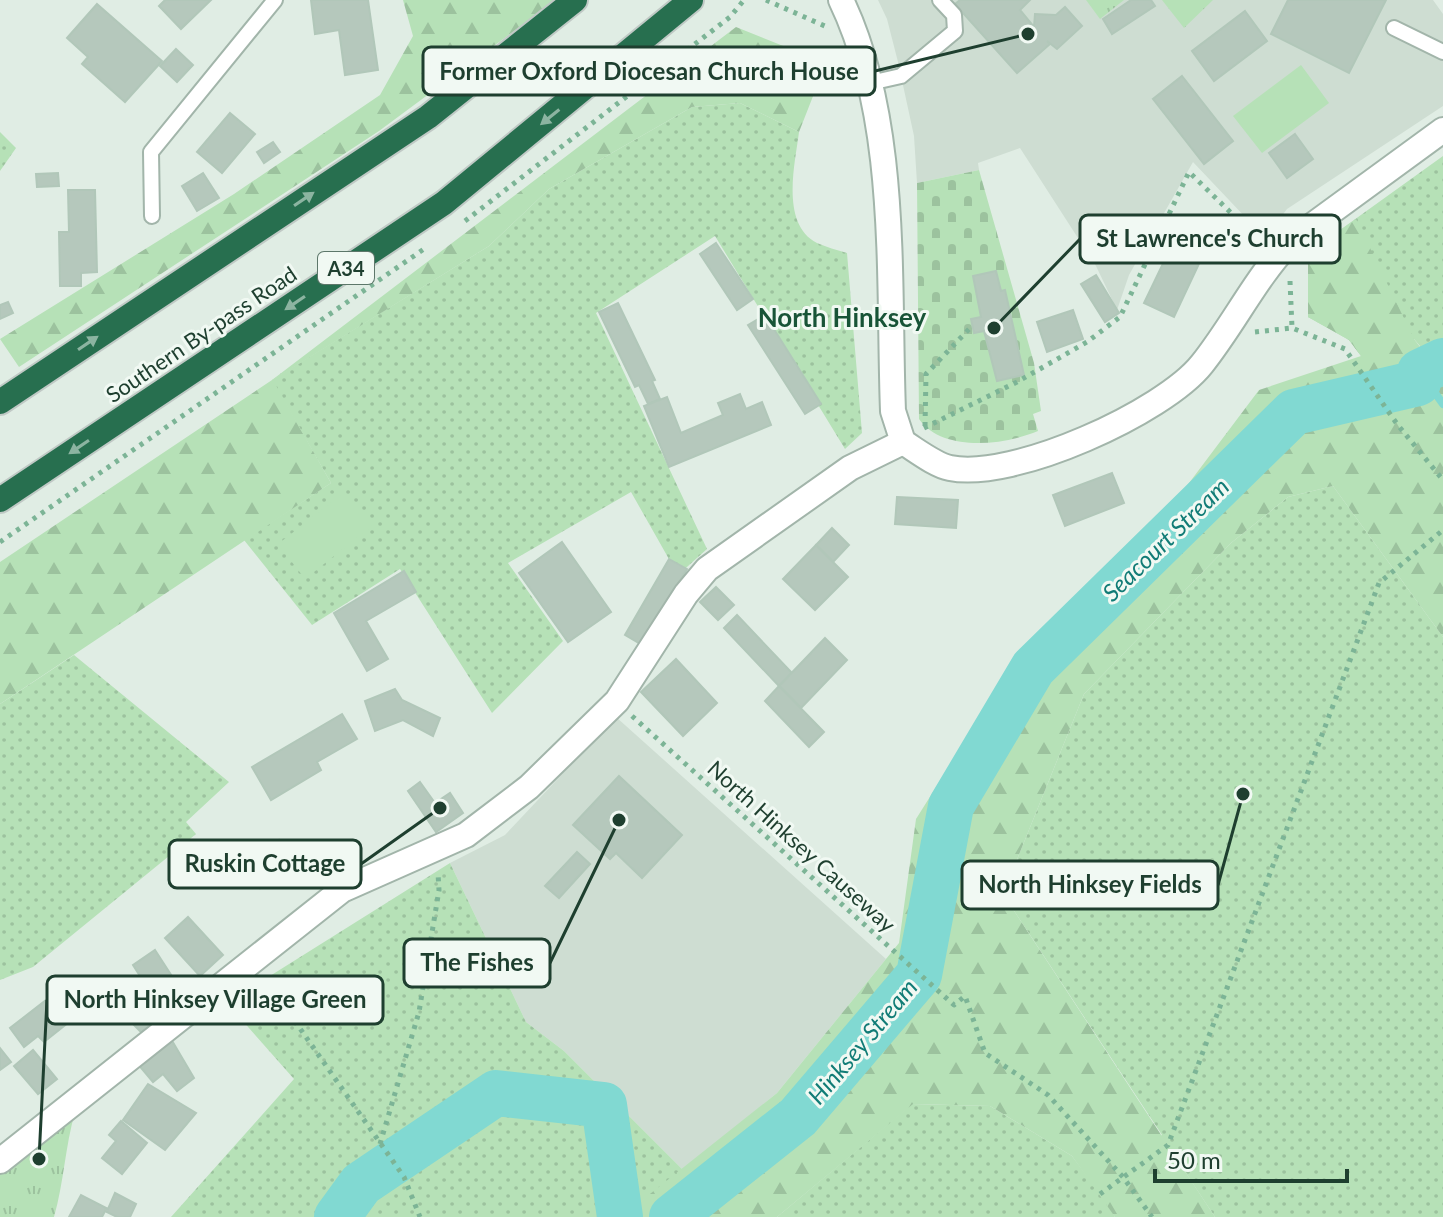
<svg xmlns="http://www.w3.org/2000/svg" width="1443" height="1217" font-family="Lato,sans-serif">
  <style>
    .built { fill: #ceddd2 }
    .grass { fill: url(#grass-dots) }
    .forest { fill: url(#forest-firs) }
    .cemetery { fill: url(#cemetery-stones) }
    .park { fill: url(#park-tufts) }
    .garden { fill: #b6e1b7 }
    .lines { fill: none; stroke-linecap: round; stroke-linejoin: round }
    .stream { stroke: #81d9d2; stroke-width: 8 }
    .river { stroke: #81d9d2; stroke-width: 46 }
    .building { fill: #b5c8bc; stroke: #b1c7b9; stroke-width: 2 }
    .lane-casing { stroke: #a2b5aa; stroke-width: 18 }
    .street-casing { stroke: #a2b5aa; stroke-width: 28 }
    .highway-casing { stroke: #c0c9c5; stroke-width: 28 }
    .path { stroke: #7cb496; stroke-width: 5; stroke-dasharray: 4 6; stroke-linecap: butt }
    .lane { stroke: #fff; stroke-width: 14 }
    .street { stroke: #fff; stroke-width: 24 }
    .highway { stroke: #276f4f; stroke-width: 24 }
    .oneway { fill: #8cb4a1 }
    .labels { text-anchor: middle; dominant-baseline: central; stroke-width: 6; stroke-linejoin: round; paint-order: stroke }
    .shield { fill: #f1f9f3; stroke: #5d776a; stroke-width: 2 }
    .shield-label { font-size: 20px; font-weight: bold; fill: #1e3f2f }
    .street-label { font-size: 22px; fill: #1e3f2f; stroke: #f1f9f3 }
    .water-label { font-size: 24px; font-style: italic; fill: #117c76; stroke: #f1f9f3 }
    .quarter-label { font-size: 26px; font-weight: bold; fill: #185437; stroke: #f1f9f3 }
    .leader { fill: none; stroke: #1e3f2f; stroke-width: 3 }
    .callout-dot { fill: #1e3f2f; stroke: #f1f9f3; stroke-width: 3 }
    .callout { fill: #f1f9f3; stroke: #1e3f2f; stroke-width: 3 }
    .callout-label { font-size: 24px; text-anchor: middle; font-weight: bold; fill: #1e3f2f }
  </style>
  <defs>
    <pattern id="grass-dots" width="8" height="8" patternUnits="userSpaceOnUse" patternTransform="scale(2)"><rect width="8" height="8" fill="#b6e1b7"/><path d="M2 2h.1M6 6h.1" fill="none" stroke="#9cc29e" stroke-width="1.8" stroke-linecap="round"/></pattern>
    <pattern id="forest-firs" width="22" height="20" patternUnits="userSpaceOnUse" patternTransform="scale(2)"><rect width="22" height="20" fill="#b6e1b7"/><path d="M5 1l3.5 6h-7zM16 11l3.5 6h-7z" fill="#9cc29e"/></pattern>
    <pattern id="cemetery-stones" width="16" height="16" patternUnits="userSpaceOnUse" patternTransform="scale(2)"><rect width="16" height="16" fill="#b6e1b7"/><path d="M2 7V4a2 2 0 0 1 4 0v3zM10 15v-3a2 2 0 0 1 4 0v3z" fill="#9cc29e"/></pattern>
    <pattern id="park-tufts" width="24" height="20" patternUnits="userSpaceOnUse" patternTransform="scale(2)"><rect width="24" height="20" fill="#b6e1b7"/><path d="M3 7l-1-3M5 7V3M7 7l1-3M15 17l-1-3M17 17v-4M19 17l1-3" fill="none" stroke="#9cc29e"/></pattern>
  </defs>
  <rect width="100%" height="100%" fill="#e0ede4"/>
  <g class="built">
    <polygon points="878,0 1433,0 1443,14 1443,106 1287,209 1265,238 1193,162 1129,275 1117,310 1096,266 1020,148 978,163 979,170 917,183 914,136 898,62 887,19"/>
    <polygon points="616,717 886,959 777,1093 683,1170 564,1051 526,1022 450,863 505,835"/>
  </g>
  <g class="grass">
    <path d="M 740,103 L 799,132 C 795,164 780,224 817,243 C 826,247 837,250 847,253 L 862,433 L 845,449 L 715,236 L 596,313 L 707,549 L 678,575 L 631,492 L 508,563 L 563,641 L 492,713 L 400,569 L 312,625 L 244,540 L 331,483 L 272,380 L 489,246 L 549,189 L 692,107 Z"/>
    <polygon points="0,132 16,148 0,171"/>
    <polygon points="1443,156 1443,361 1436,365 1414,339 1361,356 1349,340 1308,317 1308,253"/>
    <polygon points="1333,486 1443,637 1443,1217 1215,1217 1174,1155 1107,1203 1115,1217 777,1217 912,1104 990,1106 1072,1156 1093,1184 1162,1135 1003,894 1084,694 1231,543 1288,497"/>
    <polygon points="74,655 229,782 186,822 196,834 33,967 0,980 0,704"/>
    <polygon points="450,863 526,1022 564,1051 683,1170 621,1217 171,1217 294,1079 227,1003"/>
  </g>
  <g class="forest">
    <polygon points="403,0 556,0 379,131 19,367 0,339 234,194 380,95 413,36"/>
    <polygon points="736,27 826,63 799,132 740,103 692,107 549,189 489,246 273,380 331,483 0,704 0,562 272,380"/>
    <polygon points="1356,219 1414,339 1443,377 1443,637 1333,486 1288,497 1231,543 1084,694 1003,894 1215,1217 1115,1217 1072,1156 990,1106 913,1104 777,1217 621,1217 777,1093 899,943 916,819 1021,652 1180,495 1259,390 1361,356 1349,340 1308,317 1308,253"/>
  </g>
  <path class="cemetery" d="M 979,170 L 1034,363 L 1041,411 L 1033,414 L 1038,431 C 1005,445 943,453 919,419 L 917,183 Z"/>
  <g class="park">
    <polygon points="1086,0 1124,0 1100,19"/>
    <polygon points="1162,0 1213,0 1184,28"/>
    <path d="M 75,1112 C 65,1147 64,1182 54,1217 L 0,1217 L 0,1170 Z"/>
  </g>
  <g class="garden">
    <polygon points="1301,65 1329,103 1262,153 1233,116"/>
    <polygon points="345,492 372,526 305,579 278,544"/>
  </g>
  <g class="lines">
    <polyline class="stream" points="1420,372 1443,404"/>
    <g class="river">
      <polyline points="337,1217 361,1184 496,1093 604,1105 620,1217"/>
      <polyline points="672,1217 798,1117 919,975 951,806 1033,668 1294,412 1418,383 1420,372 1443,361"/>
    </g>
  </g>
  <g class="building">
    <polygon points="165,0 211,0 181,29 159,6"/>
    <polygon points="311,0 368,0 378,70 345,75 339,30 315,34"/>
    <polygon points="960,0 1030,0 1020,10 1034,27 1035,14 1056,15 1065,7 1082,26 1057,49 1047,41 1050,44 1017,73 955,4"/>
    <polygon points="1131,0 1151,0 1155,6 1112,34 1103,19"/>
    <polygon points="1288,0 1386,0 1349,73 1271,34"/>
    <polygon points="97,4 162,61 125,102 82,64 88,57 67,38"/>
    <polygon points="1245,11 1267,41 1214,81 1192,51"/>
    <polygon points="176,49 193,65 177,82 160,66"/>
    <polygon points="1182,76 1233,141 1204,164 1153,99"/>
    <polygon points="230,113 255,134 222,173 197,152"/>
    <polygon points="1295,134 1313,159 1287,178 1269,153"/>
    <polygon points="273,142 280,152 264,163 257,152"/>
    <polygon points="58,173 59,186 37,187 36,174"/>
    <polygon points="203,173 219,198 197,211 182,186"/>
    <polygon points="68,190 95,190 97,272 81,273 81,286 60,286 59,232 69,232"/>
    <polygon points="1183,222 1212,236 1174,317 1144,303"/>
    <polygon points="716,243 753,299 737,310 700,254"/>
    <polygon points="996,271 1001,291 1005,290 1024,375 997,381 984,331 974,333 971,319 981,317 973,276"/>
    <polygon points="1096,275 1119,313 1105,322 1081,284"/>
    <polygon points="8,302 13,313 0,319 0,305"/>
    <polygon points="618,303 655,380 652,381 660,399 648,404 639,385 635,387 599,312"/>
    <polygon points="1073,310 1083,339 1047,352 1037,322"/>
    <polygon points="765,315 821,404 805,414 748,325"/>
    <polygon points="740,394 746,409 762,402 771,425 669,467 644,406 667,397 681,433 723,415 718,403"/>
    <polygon points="1112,473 1124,503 1065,526 1053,495"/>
    <polygon points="897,497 958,500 956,528 895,524"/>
    <polygon points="832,528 849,545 833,562 816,545"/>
    <polygon points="562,542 611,612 568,642 519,573"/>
    <polygon points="816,545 848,577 815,610 783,579"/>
    <polygon points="669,559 687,569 642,645 625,635"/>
    <polygon points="404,571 416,592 366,621 388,659 367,671 334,613"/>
    <polygon points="716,587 734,605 718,620 700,602"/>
    <polygon points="737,615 792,673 779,686 724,628"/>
    <polygon points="825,638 847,660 801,708 779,686"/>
    <polygon points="676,659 717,703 683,736 641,692"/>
    <polygon points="779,686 824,732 809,747 765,701"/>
    <polygon points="395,689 402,700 440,718 433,736 403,720 375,731 365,701"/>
    <polygon points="342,714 357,739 317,762 321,770 271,800 252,767"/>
    <polygon points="619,776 682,835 642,878 616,853 610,859 573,825"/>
    <polygon points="420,782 435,803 450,793 463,813 436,832 408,791"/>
    <polygon points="279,840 299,865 275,885 270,880 260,888 239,863 251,852 257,859"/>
    <polygon points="577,852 590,864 559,898 545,886"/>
    <polygon points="188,917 223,955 200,976 165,938"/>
    <polygon points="155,950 175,981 152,995 133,965"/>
    <polygon points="50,997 69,1022 44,1042 38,1036 24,1047 10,1028"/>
    <polygon points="142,1005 156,1020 142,1033 128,1019"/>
    <polygon points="171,1039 194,1078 177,1091 163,1074 153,1082 137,1063"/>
    <polygon points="0,1048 11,1062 0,1070"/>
    <polygon points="33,1050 57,1079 38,1094 14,1066"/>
    <polygon points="148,1084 196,1113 165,1150 123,1120"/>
    <polygon points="121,1121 147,1143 122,1174 102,1158 116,1141 109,1135"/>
    <polygon points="115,1193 136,1204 130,1217 117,1217 105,1211 102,1217 69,1217 81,1195 108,1209"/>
  </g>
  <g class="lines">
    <defs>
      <g id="lane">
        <polyline points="1394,28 1443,52"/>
        <polyline points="870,83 901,76 955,31 954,15 940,0"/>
        <polyline points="152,216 151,152 275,0"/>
      </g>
      <g id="street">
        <path d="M 841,0 C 899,120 888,280 893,411 L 903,442 C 916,450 935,465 950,468 C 1013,481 1164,412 1202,364 C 1234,324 1256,277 1291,241 L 1443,130"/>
        <polyline points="0,1161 342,890 466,835 529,787 617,701 686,594 707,569 850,468 903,442"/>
      </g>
      <g id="highway">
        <polyline points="0,402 428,117 575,0"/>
        <polyline points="0,500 444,203 691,0"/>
      </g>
    </defs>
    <use href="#lane" class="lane-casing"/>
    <use href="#street" class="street-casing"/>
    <use href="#highway" class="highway-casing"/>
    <g class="path">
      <polyline points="766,0 827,27"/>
      <polyline points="465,221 730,17 744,0"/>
      <polyline points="1290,281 1292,328"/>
      <polyline points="1255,332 1292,328 1345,349 1397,424 1443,480"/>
      <polyline points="925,426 926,374 972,326"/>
      <polyline points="924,428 1017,382 1087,342 1120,317 1189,172 1260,241"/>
      <polyline points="0,542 424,249"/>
      <polyline points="632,716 954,1005 965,996 985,1053 1048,1095 1123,1177 1152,1217"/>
      <polyline points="266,980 404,1177 420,1217"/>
      <polyline points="380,1144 419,1012 439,890 438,873"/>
      <polyline points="1100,1194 1168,1145 1379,583 1443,530"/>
    </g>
    <use href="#lane" class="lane"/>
    <use href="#street" class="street"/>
    <use href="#highway" class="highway"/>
  </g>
  <defs><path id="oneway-solid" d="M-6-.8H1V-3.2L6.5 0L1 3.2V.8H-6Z" transform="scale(2)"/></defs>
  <g class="oneway">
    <use href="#oneway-solid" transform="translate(550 117) rotate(141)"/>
    <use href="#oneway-solid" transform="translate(304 199) rotate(-34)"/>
    <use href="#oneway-solid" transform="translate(295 303) rotate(146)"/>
    <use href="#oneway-solid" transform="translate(88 343) rotate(-34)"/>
    <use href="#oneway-solid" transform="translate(79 447) rotate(146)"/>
  </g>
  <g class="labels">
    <rect class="shield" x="318" y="252" width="56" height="32" rx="6"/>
    <g class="shield-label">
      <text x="346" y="268">A34</text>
    </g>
    <g class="street-label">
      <text transform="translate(201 334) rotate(-34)">Southern By-pass Road</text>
      <text transform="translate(802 846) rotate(42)">North Hinksey Causeway</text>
    </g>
    <g class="water-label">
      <text transform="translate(1165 539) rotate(-44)">Seacourt Stream</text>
      <text transform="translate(862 1041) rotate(-50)">Hinksey Stream</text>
    </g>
    <g class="quarter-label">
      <text x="842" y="317">North Hinksey</text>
    </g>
  </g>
  <path class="leader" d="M1028 34L875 71M994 328L1080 239M440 808L361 864M1243 794L1218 885M619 820L550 963M39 1159L47 1000"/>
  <g class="callout-dot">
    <circle cx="1028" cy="34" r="8"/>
    <circle cx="994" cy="328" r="8"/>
    <circle cx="440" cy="808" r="8"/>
    <circle cx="1243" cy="794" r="8"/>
    <circle cx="619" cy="820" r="8"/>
    <circle cx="39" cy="1159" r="8"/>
  </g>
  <g class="callout">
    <rect x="423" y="47" width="452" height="48" rx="8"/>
    <rect x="1080" y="215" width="260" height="48" rx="8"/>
    <rect x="169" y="840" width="192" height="48" rx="8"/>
    <rect x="962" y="861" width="256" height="48" rx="8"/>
    <rect x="404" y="939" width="146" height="48" rx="8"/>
    <rect x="47" y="976" width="336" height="48" rx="8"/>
  </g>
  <g class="callout-label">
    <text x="649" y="80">Former Oxford Diocesan Church House</text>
    <text x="1210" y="247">St Lawrence's Church</text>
    <text x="265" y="872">Ruskin Cottage</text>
    <text x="1090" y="893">North Hinksey Fields</text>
    <text x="477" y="971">The Fishes</text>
    <text x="215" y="1008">North Hinksey Village Green</text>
  </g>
  <path d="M1155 1169v12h192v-12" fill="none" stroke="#1e3f2f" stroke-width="4"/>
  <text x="1167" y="1169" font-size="24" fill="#1e3f2f" stroke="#f1f9f3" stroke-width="6" paint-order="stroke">50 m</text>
</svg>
